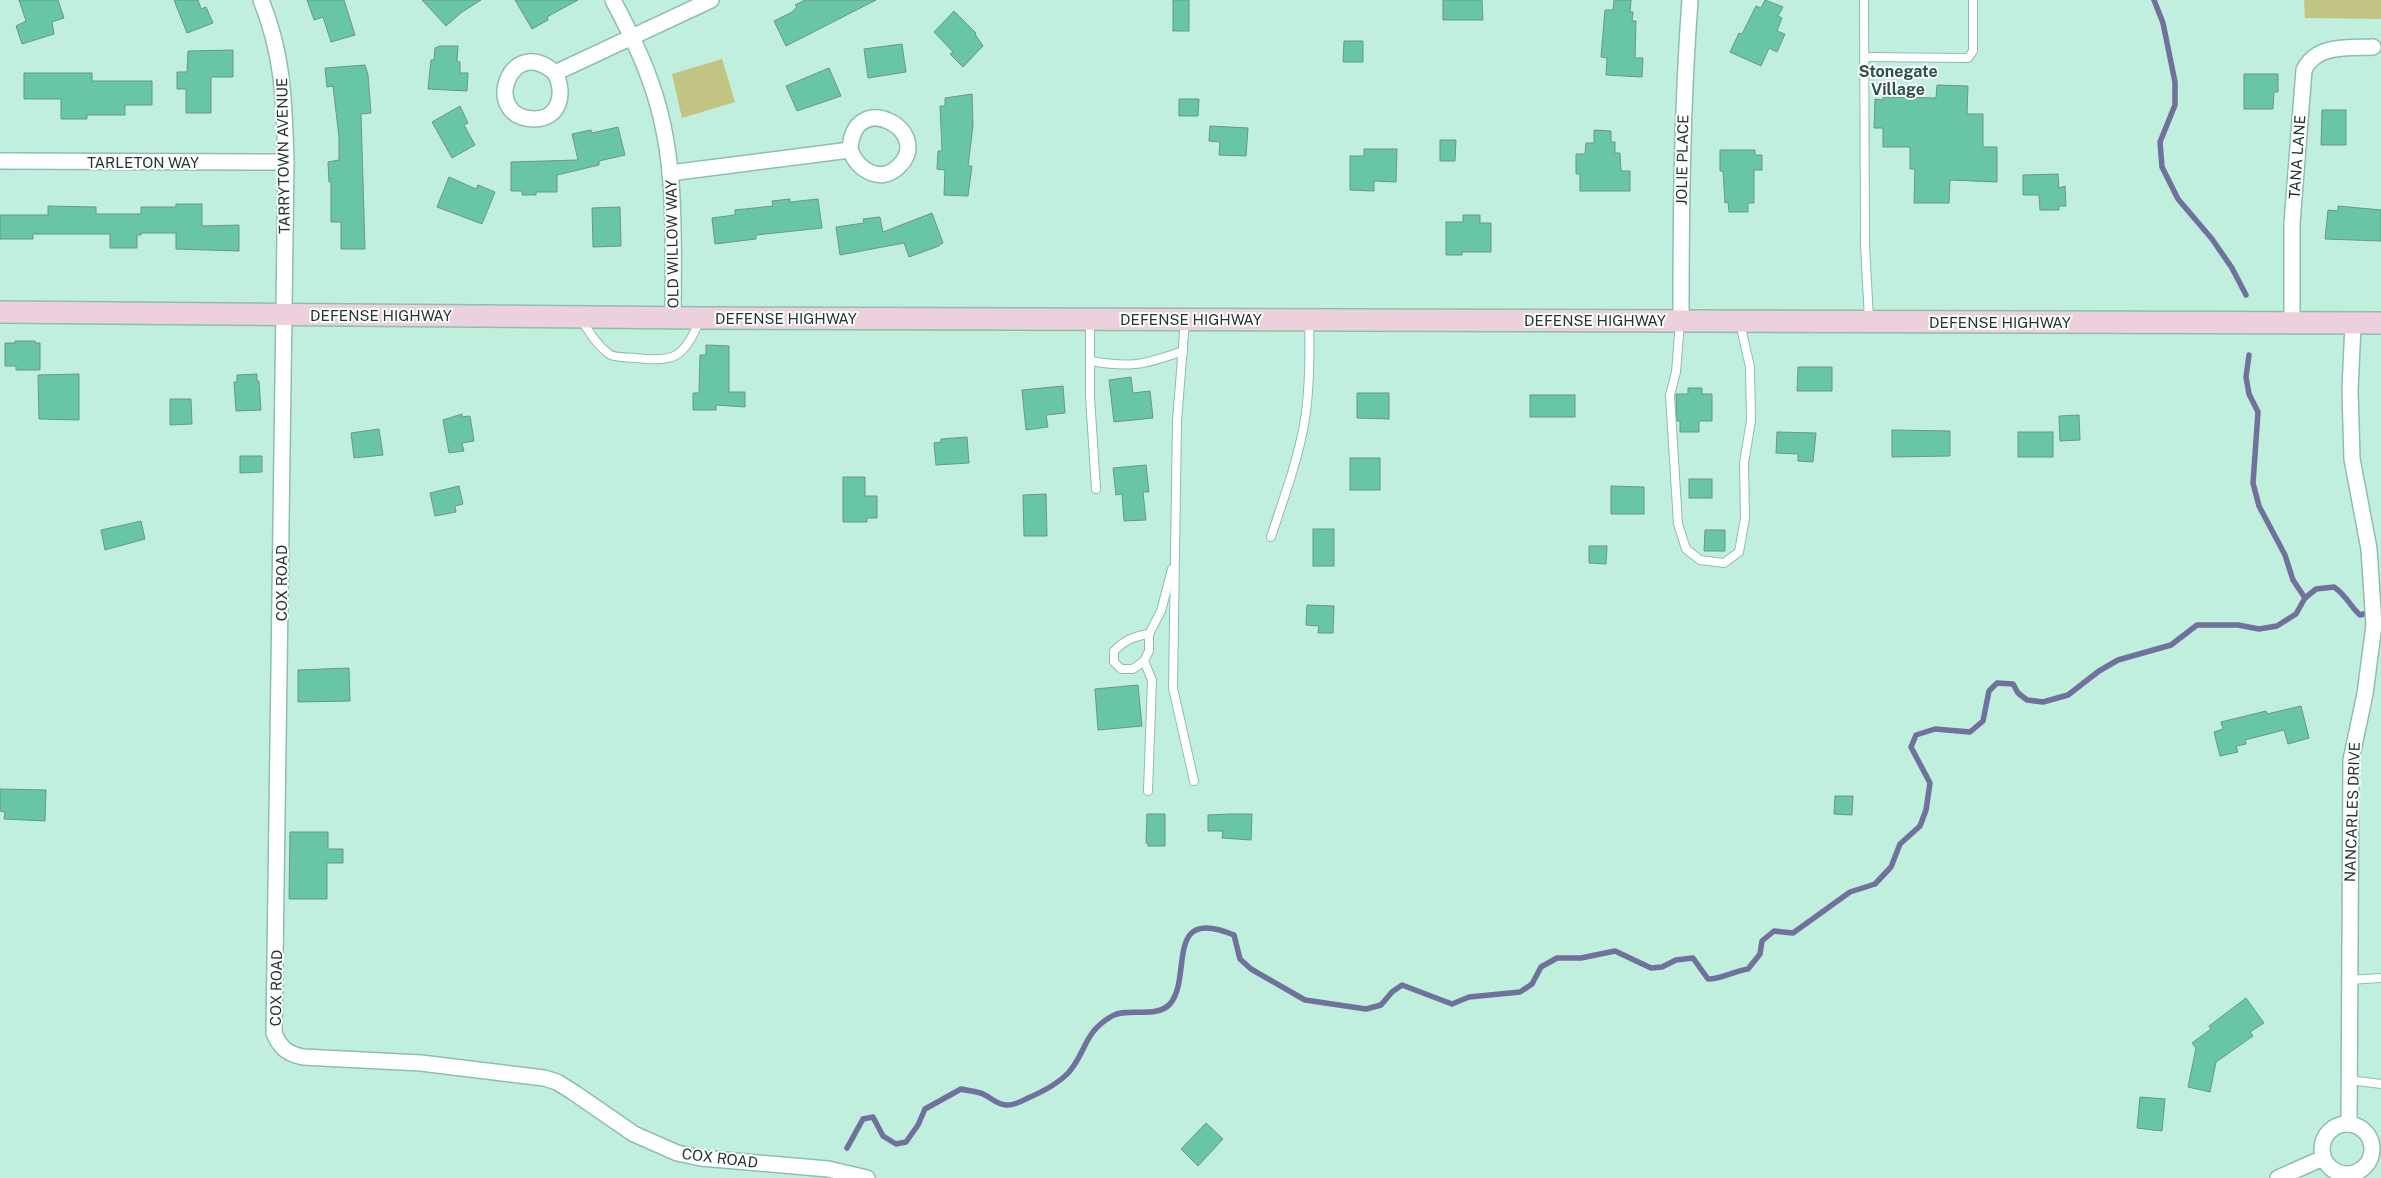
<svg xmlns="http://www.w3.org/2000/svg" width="2381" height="1178" font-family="'Public Sans',sans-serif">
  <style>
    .green { fill: #c1c482 }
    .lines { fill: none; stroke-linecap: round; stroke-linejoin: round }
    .stream { stroke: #72709d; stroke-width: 5.5 }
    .building { fill: #69c5a7; stroke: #6b9787 }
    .lane-casing { stroke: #90bead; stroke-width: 10 }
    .street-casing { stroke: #90bead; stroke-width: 18 }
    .secondary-casing { stroke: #90bead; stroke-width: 24 }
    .lane { stroke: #fff; stroke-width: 8 }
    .street { stroke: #fff; stroke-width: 15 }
    .secondary { stroke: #ecd0de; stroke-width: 21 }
    .labels { text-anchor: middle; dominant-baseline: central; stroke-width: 4; stroke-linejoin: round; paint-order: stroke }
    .street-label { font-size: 15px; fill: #23362f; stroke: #fff }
    .neighbourhood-label { font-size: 16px; font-weight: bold; fill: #295447; stroke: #fff }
  </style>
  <rect width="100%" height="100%" fill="#c0efdd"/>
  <g class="green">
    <polygon points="2304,0 2381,0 2381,19 2305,18"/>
    <polygon points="722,59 735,102 682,118 672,74"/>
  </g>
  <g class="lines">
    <g class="stream">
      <polyline points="2154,0 2163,23 2175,82 2175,105 2160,142 2162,167 2178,199 2212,239 2232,268 2246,295"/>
      <polyline points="2249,355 2246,377 2249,394 2258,412 2253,483 2259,506 2285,555 2293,580 2305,598"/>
      <path d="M 847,1148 L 863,1119 L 873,1117 L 883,1136 L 896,1144 L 906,1142 L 918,1125 L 925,1109 L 961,1089 C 968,1091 977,1091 983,1094 C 992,1098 996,1104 1006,1105 C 1013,1106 1022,1101 1028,1098 C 1042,1092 1058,1084 1069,1072 C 1087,1051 1083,1033 1112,1016 C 1128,1007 1156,1019 1170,1004 C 1193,977 1163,905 1234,935 L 1240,959 L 1251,969 L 1305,1000 L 1366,1009 L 1381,1005 L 1392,992 L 1402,985 L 1452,1004 L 1469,997 L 1520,992 L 1532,984 L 1541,967 L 1557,958 L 1581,958 L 1615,951 L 1651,968 L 1662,967 L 1676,960 L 1693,958 L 1708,979 C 1722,979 1734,971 1748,969 L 1760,954 L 1762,941 L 1774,931 L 1793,933 L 1850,892 L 1875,884 L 1891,867 L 1900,844 L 1920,826 L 1926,810 L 1930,783 L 1911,747 L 1916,735 L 1935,729 L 1970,732 L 1983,721 L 1989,691 L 1997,683 L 2013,684 L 2018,693 L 2027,700 L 2043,702 L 2068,695 L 2099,671 L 2118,660 L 2171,645 L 2197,625 L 2238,625 L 2259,629 L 2277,626 L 2296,614 L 2305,598 L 2316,589 L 2334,587 C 2347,596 2349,605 2360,615 L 2381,609"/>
    </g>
  </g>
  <g class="building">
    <polygon points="19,0 58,0 64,18 52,22 54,34 22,44 16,26 26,21"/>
    <polygon points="174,0 198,0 201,9 206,7 213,23 187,33"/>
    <polygon points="307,0 344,0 355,35 331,42 323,17 314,20"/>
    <polygon points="422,0 481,0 462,12 446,26"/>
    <polygon points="515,0 578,0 547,17 548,20 532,29"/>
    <polygon points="805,0 876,0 786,46 774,21 792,12 797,7 795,5"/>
    <rect x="1173" y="0" width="16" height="31"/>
    <polygon points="1443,0 1482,0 1483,20 1443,20"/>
    <polygon points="1614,0 1631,0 1630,12 1633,12 1632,21 1636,21 1635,58 1643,58 1642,77 1606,75 1607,58 1601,57 1605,10 1613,10"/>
    <polygon points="1765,0 1783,7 1778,16 1782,18 1777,31 1785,34 1777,52 1769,48 1761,66 1730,52 1739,33 1742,34 1756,6 1761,8"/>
    <polygon points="954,11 976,33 975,34 983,46 963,67 950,54 953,52 934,32"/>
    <polygon points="1344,41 1363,41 1363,62 1343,62"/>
    <polygon points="902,44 906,72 868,78 864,49"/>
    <polygon points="440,46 458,46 457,61 460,62 460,73 468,73 467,91 428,89 431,60 434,60 435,48"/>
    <polygon points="233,50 233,77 211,77 211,113 186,113 186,89 177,89 177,72 187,72 188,51"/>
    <polygon points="365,65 368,75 371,113 361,114 365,249 341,249 341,222 331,222 331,182 329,182 328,162 339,160 339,137 333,86 327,87 325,68"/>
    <polygon points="829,68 841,96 797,111 786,86"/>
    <polygon points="24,73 92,73 92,81 152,81 152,105 125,105 125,115 87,115 87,119 61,119 61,99 24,99"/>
    <polygon points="2244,74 2278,74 2278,92 2274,92 2273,109 2244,109"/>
    <polygon points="1937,85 1968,86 1967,114 1983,114 1983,147 1997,147 1997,182 1950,180 1949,203 1914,203 1915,169 1910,169 1910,147 1883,147 1883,128 1874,128 1875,99 1883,100 1883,97 1936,98"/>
    <polygon points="972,94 973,126 968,166 972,166 968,196 944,195 945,170 937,169 938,151 942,151 940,106 945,106 945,98"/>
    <polygon points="1179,99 1199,99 1198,116 1179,116"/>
    <polygon points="460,106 468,123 464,125 475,145 452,158 432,122"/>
    <polygon points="2322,110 2346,110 2346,145 2321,145"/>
    <polygon points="1210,126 1248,128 1246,156 1219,155 1220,142 1209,141"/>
    <polygon points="618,127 625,155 599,161 599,165 557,175 557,192 536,192 536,195 522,195 522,191 511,191 511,162 578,160 572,134 591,130 592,133"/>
    <polygon points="1594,130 1611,131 1611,142 1615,142 1615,153 1620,153 1621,171 1630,171 1630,191 1580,191 1580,174 1576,174 1576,154 1585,154 1586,143 1594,143"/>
    <polygon points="1440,140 1456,140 1455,161 1440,161"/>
    <polygon points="1364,149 1397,149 1396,182 1374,181 1374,191 1350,190 1350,156 1364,156"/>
    <polygon points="1720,150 1755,150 1755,155 1762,155 1762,170 1754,170 1754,203 1748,203 1748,212 1729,212 1728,202 1725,203 1723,171 1720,171"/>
    <polygon points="2058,174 2059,188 2065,186 2066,206 2059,206 2059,210 2040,210 2039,195 2023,195 2023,175"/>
    <polygon points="449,177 476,189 478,185 495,192 482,224 437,207"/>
    <polygon points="790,199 790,202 818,199 822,228 756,235 756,239 715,244 712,218 735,215 735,210 773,206 772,201"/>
    <polygon points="176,204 202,204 202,226 239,225 239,251 176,249 176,233 141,233 141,235 137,235 137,248 110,248 110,234 33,234 33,239 0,239 0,215 48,215 48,206 96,207 96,214 141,214 141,207 176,207"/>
    <polygon points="2338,206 2381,210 2381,241 2325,239 2328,210 2338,211"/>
    <polygon points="620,207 621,246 593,247 592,208"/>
    <polygon points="932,213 943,243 939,245 939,246 909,257 904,243 840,255 836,227 864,223 863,219 880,217 883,232"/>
    <polygon points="1463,215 1480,215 1480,223 1491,223 1491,252 1462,252 1462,255 1446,255 1446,222 1463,222"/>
    <polygon points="15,341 35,341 36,343 40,343 40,370 16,370 16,366 5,366 5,343 15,343"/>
    <polygon points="706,345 729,346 729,392 745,392 745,407 716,405 716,410 693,410 693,393 699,393 700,355 706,355"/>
    <polygon points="1798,367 1832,367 1832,391 1797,391"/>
    <polygon points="79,374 79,420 39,419 38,375"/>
    <polygon points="257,374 257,381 259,381 261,410 236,411 234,382 237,382 237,375"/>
    <polygon points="1131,377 1133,393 1150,391 1153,418 1114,422 1109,380"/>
    <polygon points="1063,386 1065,413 1046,415 1048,427 1026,430 1022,390"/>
    <polygon points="1688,388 1702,388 1702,394 1712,394 1712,421 1699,421 1699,432 1680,432 1680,421 1677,421 1676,394 1688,394"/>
    <polygon points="1357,393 1389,393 1389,419 1357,418"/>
    <rect x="1530" y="395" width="45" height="22"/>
    <polygon points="170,399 191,399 192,424 170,425"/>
    <polygon points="462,414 462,417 470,416 474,441 462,443 464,451 449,453 443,420"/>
    <polygon points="2079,415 2080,440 2060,441 2059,416"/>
    <polygon points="379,429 383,455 354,458 351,433"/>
    <polygon points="1892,430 1950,431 1950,456 1892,457"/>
    <polygon points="1777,432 1816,433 1813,462 1798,461 1798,454 1776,453"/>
    <rect x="2018" y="432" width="35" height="25"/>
    <polygon points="967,437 969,463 936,465 934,443 941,442 941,439"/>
    <polygon points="240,456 262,456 262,472 240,473"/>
    <rect x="1350" y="458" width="30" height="32"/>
    <polygon points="1146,465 1149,492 1143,492 1146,520 1124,521 1122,494 1116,495 1113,468"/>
    <polygon points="843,477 865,477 865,496 877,496 877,518 867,518 867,522 843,522"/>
    <rect x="1689" y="479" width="23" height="19"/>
    <polygon points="459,486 463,504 455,506 456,512 435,516 430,493"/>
    <polygon points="1611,486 1644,487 1644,514 1611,514"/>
    <polygon points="1046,494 1047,536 1024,536 1023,495"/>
    <polygon points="141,521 145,539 105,550 101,530"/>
    <rect x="1313" y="529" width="21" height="37"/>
    <polygon points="1705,530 1725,530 1725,551 1704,551"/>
    <polygon points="1589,546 1607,546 1606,564 1589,563"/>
    <polygon points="1307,605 1334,606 1333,633 1318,633 1319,626 1306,625"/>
    <polygon points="349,668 350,701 298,702 298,670"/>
    <polygon points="1138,685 1142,726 1098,730 1095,689"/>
    <polygon points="2301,706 2309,738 2288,744 2284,730 2245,740 2246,744 2236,746 2238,752 2220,756 2214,732 2223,729 2221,722 2266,711 2267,714"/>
    <polygon points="0,789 46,790 45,821 4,819 5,812 0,811"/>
    <polygon points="1835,796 1853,796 1852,815 1834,814"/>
    <polygon points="1147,814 1165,814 1165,846 1148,846 1148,843 1146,843"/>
    <polygon points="1230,814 1252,814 1251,840 1222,838 1223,831 1208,831 1208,815"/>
    <polygon points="290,832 328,832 328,849 343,849 343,863 327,863 327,899 289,899"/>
    <polygon points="2246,998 2264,1023 2250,1032 2253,1036 2216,1062 2210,1092 2188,1087 2196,1048 2192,1043 2211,1029 2209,1026"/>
    <polygon points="2140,1097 2165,1099 2162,1131 2137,1128"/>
    <polygon points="1206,1123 1223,1139 1198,1166 1181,1149"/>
  </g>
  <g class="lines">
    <defs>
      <g id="lane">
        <polyline points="1864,0 1865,245 1869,319"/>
        <polyline points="1864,57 1968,58 1973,51 1973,0"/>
        <path d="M 582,321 C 590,333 597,345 609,354 C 614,358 628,357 635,358 C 676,362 683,358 700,320"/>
        <polyline points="1090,321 1090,397 1096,489"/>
        <polyline points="1185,321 1177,421 1173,688 1194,781"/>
        <polyline points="1680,322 1676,372 1670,395 1678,524 1686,549 1700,560 1724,563 1739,552 1745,518 1744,463 1751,421 1750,367 1740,323"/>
        <path d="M 1090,361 C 1131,368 1144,365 1183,351"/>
        <path d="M 1271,537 C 1283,500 1297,463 1304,425 C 1310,391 1310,356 1309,321"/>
        <path d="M 1149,634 C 1134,636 1125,640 1114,651 L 1114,662 L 1121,669 L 1133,669 L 1144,661 L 1149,651 L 1149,634 L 1161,611 L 1172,569"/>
        <polyline points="1144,661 1152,680 1148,791"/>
        <polyline points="2349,980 2381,978"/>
        <polyline points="2350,1080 2381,1084"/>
      </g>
      <g id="street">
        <path d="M 261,0 C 284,57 284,103 286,162 L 274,1033 C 280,1048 288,1054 303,1057 L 421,1063 L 544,1078 L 557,1082 L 573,1092 L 634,1134 L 677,1153 L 701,1158 L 828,1169 L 867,1178"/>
        <path d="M 613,0 C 627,27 641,54 651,83 C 678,158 673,240 673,317"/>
        <path d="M 555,73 C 565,92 561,119 534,119 C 480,118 510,32 555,73 L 711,0"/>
        <polyline points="0,161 286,162"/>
        <path d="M 670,173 L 850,150 C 858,170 880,184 898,167 C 936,132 853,86 850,150"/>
        <path d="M 1681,320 C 1681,213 1682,107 1690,0"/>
        <path d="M 2292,323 L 2292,223 L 2304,70 C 2316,44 2348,48 2373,47"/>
        <circle cx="2347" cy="1149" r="25"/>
        <polyline points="2349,1124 2351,760 2365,694 2374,625 2369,549 2352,459 2350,390 2353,324"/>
        <polyline points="2278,1178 2323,1158"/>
      </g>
      <polyline id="secondary" points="0,312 701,318 2381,323"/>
    </defs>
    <use href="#lane" class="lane-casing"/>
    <use href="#street" class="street-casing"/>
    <use href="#secondary" class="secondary-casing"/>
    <use href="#lane" class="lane"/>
    <use href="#street" class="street"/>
    <use href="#secondary" class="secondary"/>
  </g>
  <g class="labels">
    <g class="street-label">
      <text transform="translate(283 156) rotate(-91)">TARRYTOWN AVENUE</text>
      <text transform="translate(2297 157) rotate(-86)">TANA LANE</text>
      <text transform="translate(1682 160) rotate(-89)">JOLIE PLACE</text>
      <text x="143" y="162">TARLETON WAY</text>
      <text transform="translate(672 244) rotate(-91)">OLD WILLOW WAY</text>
      <text x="381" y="315">DEFENSE HIGHWAY</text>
      <text x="786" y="318">DEFENSE HIGHWAY</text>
      <text x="1191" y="319">DEFENSE HIGHWAY</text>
      <text x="1595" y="320">DEFENSE HIGHWAY</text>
      <text x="2000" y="322">DEFENSE HIGHWAY</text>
      <text transform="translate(281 583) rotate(-90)">COX ROAD</text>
      <text transform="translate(2352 812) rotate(-88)">NANCARLES DRIVE</text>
      <text transform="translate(276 988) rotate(-89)">COX ROAD</text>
      <text transform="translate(720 1158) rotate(7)">COX ROAD</text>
    </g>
    <g class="neighbourhood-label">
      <text x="1898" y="71">Stonegate<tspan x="1898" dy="18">Village</tspan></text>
    </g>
  </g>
</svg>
